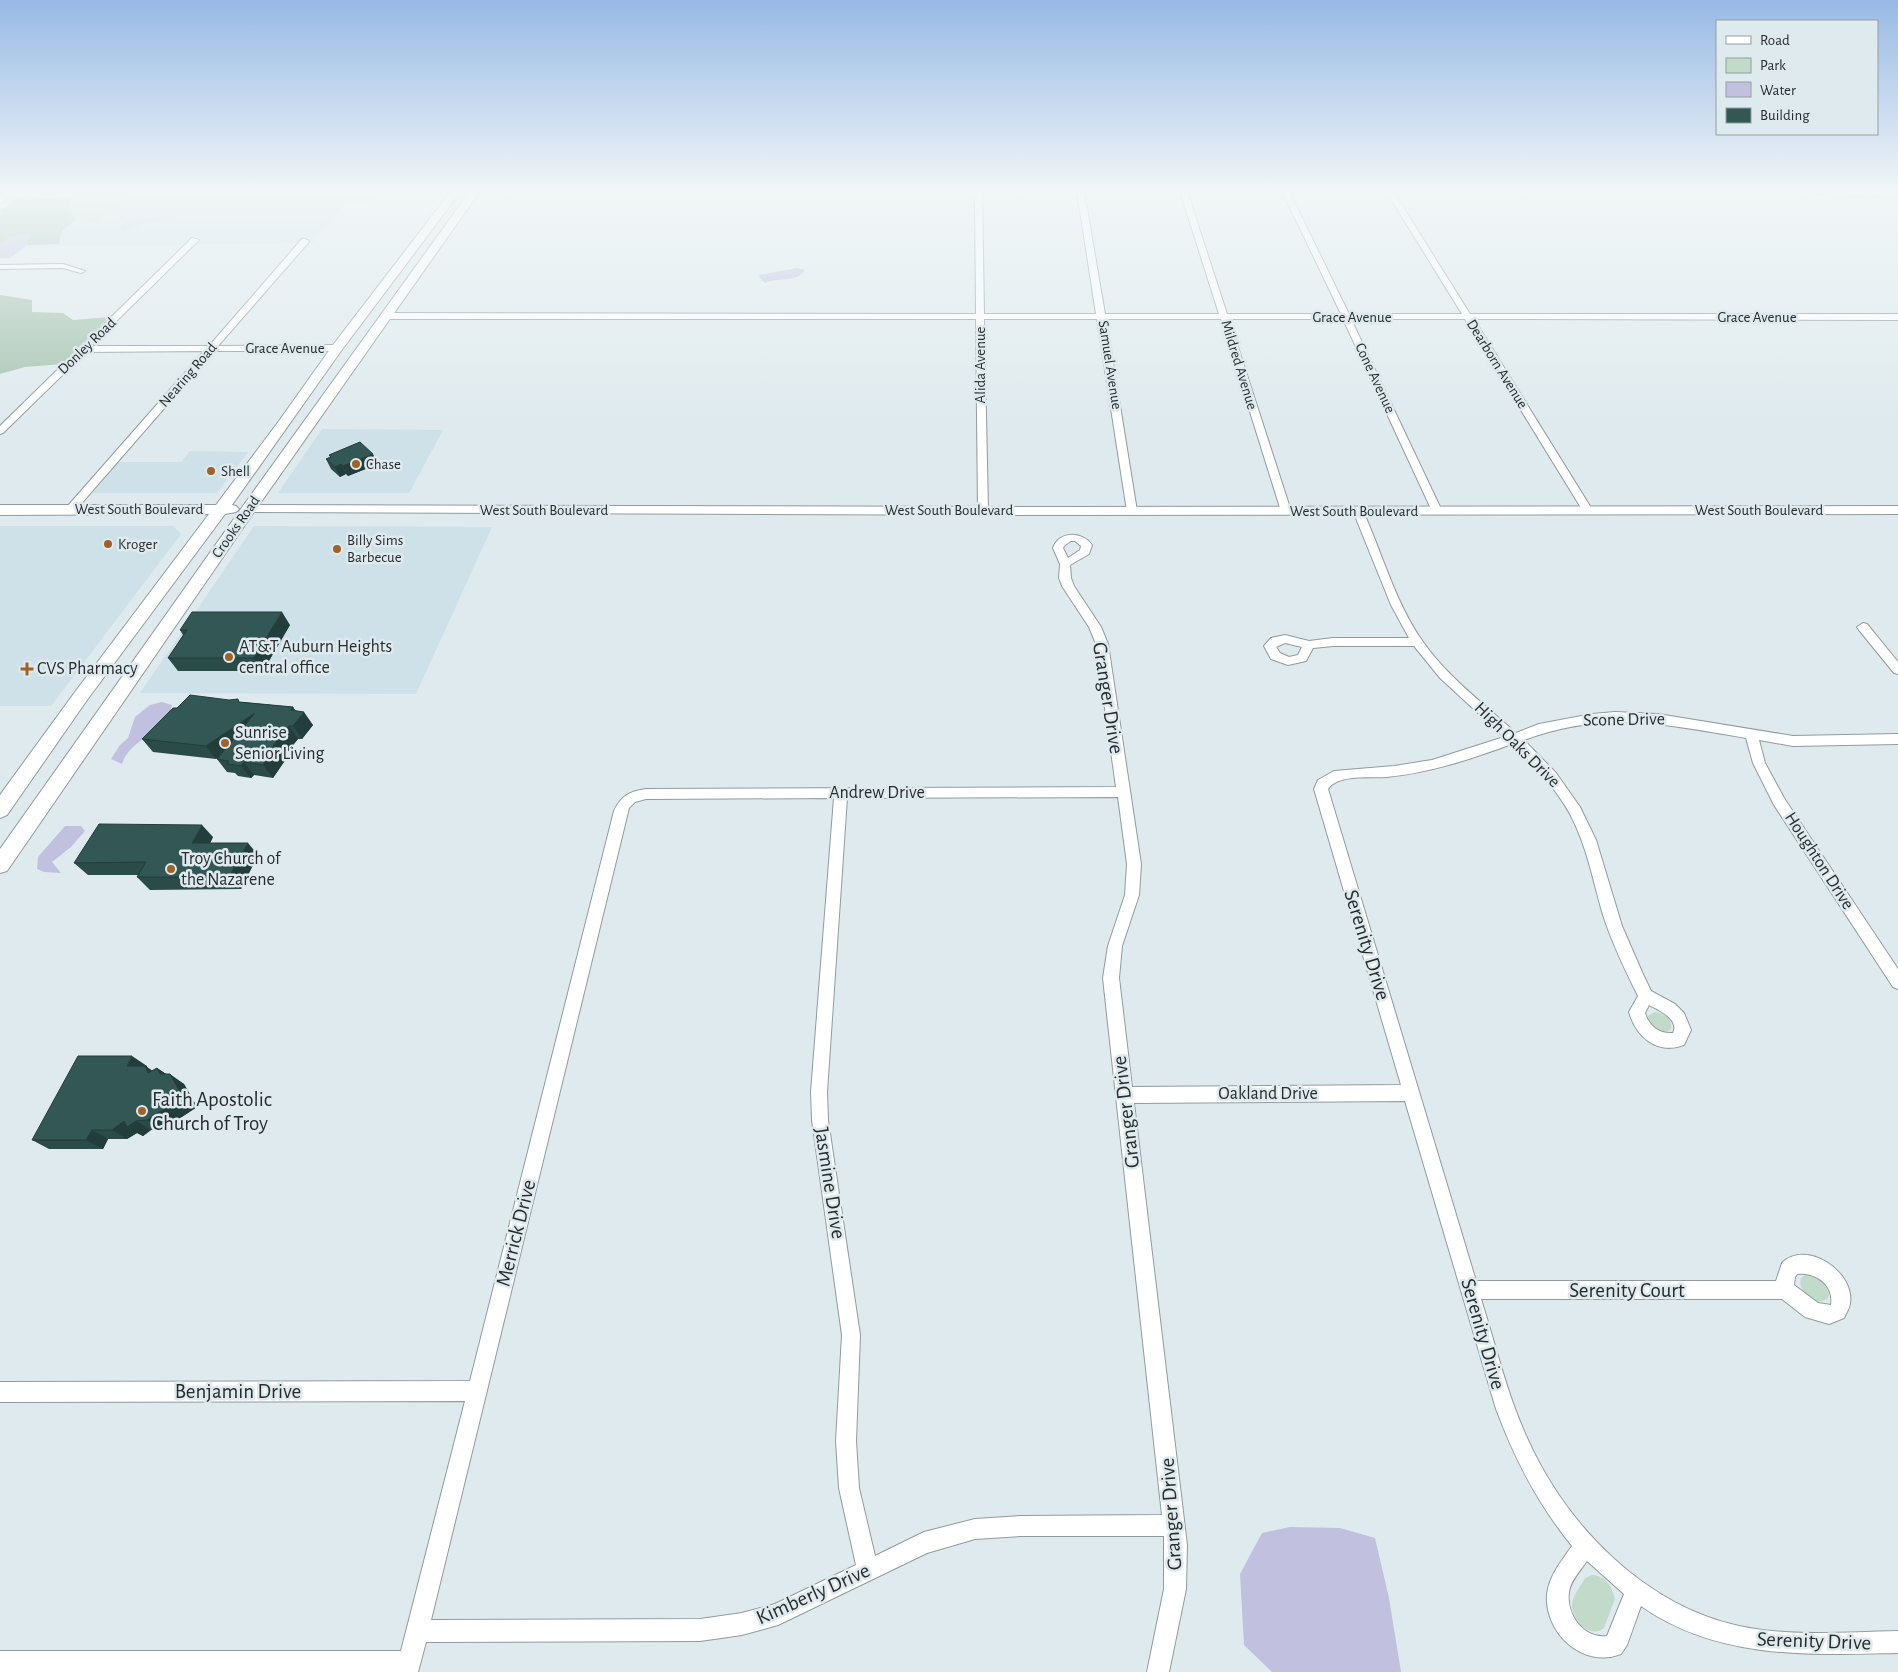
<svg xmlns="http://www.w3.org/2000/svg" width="1898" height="1672" font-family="'Alegreya Sans',sans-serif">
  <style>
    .built { fill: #cee0e8 }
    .green { fill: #c1daca }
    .forest { fill: #a5c3b0 }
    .water { fill: #c1c1df }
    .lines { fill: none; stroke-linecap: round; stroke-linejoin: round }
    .minor-casing { stroke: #919b9f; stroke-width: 2 }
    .tertiary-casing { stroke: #919b9f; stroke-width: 2 }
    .secondary-casing { stroke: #919b9f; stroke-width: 2 }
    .minor { fill: #fff; fill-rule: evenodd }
    .tertiary { fill: #fff; fill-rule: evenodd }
    .secondary { fill: #fff; fill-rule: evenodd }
    .wall { fill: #2b4b48 }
    .shaded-wall { fill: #233d3b }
    .building { fill: #325754; stroke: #233d3b }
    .poi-dot { fill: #9f6227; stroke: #dfeaee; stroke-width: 2 }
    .labels { text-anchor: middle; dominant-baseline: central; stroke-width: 5; stroke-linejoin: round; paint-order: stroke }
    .far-street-label { font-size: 15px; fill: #282c2e; stroke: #dfeaee }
    .far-poi-label { font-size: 15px; fill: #282c2e; stroke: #dfeaee; text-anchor: start }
    .poi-label { font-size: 18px; fill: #282c2e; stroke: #dfeaee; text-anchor: start }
    .street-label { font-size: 18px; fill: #282c2e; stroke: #dfeaee }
    .near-street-label { font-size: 21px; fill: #282c2e; stroke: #dfeaee }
    .near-poi-label { font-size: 21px; fill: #282c2e; stroke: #dfeaee; text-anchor: start }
  </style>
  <rect width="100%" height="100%" fill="#dfeaee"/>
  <g class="built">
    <polygon points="24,191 379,191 368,204 345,204 312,243 0,247 0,210"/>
    <polygon points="322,429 443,430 409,493 278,493"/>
    <polygon points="190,451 248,452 217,493 93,493 118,462 181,462"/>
    <polygon points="0,526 173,526 181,534 51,706 0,706"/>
    <polygon points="254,526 492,527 416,694 140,693"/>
  </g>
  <g class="green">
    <polygon points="124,197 127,198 96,222 80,218 72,210 73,202 78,198"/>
    <polygon points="166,216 171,219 139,225 122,231 118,229 131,217"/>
    <path d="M 1655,1012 C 1664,1014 1673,1019 1671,1029 C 1663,1036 1657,1029 1650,1024 L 1648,1016 Z"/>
    <path d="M 1805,1275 C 1817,1274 1825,1283 1829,1294 L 1828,1299 L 1818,1302 C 1808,1298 1798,1290 1801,1278 Z"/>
    <path d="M 1592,1575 C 1606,1576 1612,1587 1615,1599 L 1604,1628 C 1590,1640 1571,1618 1572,1604 C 1573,1595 1581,1586 1585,1578 Z"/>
  </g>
  <g class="forest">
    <path d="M 31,196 C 45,200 60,197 75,197 L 69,204 L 70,212 L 76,219 L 62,231 L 59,244 L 27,245 L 28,233 L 8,238 L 0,245 L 0,212 L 18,197 Z"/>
    <polygon points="0,295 32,300 32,312 63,313 73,320 109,317 62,364 25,367 0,374"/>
  </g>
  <g class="water">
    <polygon points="29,233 32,236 27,240 27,245 10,258 0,258 0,245 8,238"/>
    <path d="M 797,268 L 805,270 C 797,283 778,277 765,283 L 760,278 L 759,275 Z"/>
    <path d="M 162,702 L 172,705 C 168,732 130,738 122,764 L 111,759 L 120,745 L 128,738 L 135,717 L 150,705 Z"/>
    <polygon points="65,826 81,826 85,831 71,847 52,862 61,873 44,872 37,869 38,857"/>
    <polygon points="1290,1527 1340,1528 1375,1538 1389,1598 1401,1672 1272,1672 1244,1645 1240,1574 1262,1533"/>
  </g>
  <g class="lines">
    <defs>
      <g id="minor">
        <polygon points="10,191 18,191 0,203 0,198"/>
        <polygon points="975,191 982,191 984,314 1096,314 1077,191 1084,191 1105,314 1219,314 1180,191 1187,191 1227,314 1341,314 1282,191 1289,191 1349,314 1462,314 1386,191 1393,191 1470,314 1898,314 1898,320 1474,319 1593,511 1588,514 1583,511 1465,319 1351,319 1442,511 1437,514 1432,511 1343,319 1229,319 1291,511 1286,514 1281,511 1221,319 1106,319 1137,511 1132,514 1127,511 1097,319 984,319 988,510 983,513 978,510 976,319 386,319 382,316 386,313 976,314"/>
        <polygon points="1778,191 1898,192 1898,196 1782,193"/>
        <polygon points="192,238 199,240 91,346 209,346 302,239 305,239 309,241 308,243 218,346 337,345 341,348 337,351 214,351 74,512 66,512 65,510 66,508 204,351 86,352 3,433 0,434 0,426"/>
        <polygon points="63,264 85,271 81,273 63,268 0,269 0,265"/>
        <path d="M 1358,508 L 1363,511 C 1382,553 1395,601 1421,639 C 1446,676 1483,703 1516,733 L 1539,724 L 1592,714 L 1615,712 L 1658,714 L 1793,736 L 1898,734 L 1898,744 L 1793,746 L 1759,740 L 1765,763 L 1784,798 L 1898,969 L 1898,989 L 1893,987 L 1774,805 L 1753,763 L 1746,738 C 1664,724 1604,710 1524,740 L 1556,773 L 1580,807 L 1596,840 L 1622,926 L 1642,972 L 1651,991 L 1675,1004 L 1684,1013 L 1691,1030 L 1684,1045 C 1657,1055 1636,1037 1629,1012 L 1638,996 C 1625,970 1612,943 1603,915 C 1593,881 1587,846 1570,814 C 1555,787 1534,765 1512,744 C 1471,759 1430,773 1386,777 C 1369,778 1338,774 1328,789 L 1476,1281 L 1776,1281 L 1782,1263 C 1806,1239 1855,1272 1850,1303 C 1850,1308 1846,1313 1844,1318 L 1829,1324 L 1805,1317 L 1782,1299 L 1481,1299 C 1496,1346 1507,1395 1528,1440 C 1567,1526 1644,1605 1739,1626 C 1791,1637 1845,1632 1898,1631 L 1898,1653 C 1809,1655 1718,1660 1641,1606 L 1627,1645 L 1621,1654 C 1583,1669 1544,1633 1547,1594 C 1549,1576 1562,1560 1572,1546 C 1538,1504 1515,1460 1496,1409 L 1405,1101 L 1134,1103 L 1187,1545 L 1186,1589 L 1169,1672 L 1147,1672 L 1164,1589 L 1164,1536 L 1021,1536 L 975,1539 L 927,1553 L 778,1625 L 742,1635 L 700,1641 L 426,1642 L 418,1672 L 0,1672 L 0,1651 L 401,1651 L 465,1401 L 0,1402 L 0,1382 L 470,1381 L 614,811 C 621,796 630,791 646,789 L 1116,787 L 1096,644 L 1089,627 L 1062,586 L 1059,578 L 1060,564 L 1053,548 C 1059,531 1082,531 1092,545 L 1089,554 L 1070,565 L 1071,578 L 1074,586 L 1101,627 L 1108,644 L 1141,864 L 1139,895 L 1122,946 L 1119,978 L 1132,1087 L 1401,1085 L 1314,789 L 1318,780 L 1334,771 L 1394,766 L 1432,760 L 1504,737 L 1440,678 L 1414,646 L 1333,646 L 1313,648 L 1306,661 L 1288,665 L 1271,659 L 1264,646 L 1271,638 L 1285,635 L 1309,641 L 1333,638 L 1409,638 L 1391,605 L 1353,511 ZM 1071,541 L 1075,541 L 1081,546 L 1080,550 L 1068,558 L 1063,548 L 1065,545 ZM 1285,643 L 1302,647 L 1298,655 L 1289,657 L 1280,653 L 1276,647 ZM 1118,797 L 1127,864 L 1125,895 L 1108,946 L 1103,978 L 1162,1515 L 1021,1516 L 975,1519 L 924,1532 L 875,1556 L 859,1488 L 856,1441 L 860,1335 L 828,1120 L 827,1092 L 847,798 ZM 834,798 L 811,1092 L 812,1120 L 842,1335 L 836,1441 L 839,1488 L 856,1565 L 775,1604 L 742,1613 L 700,1619 L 431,1620 L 629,808 L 635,802 L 646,799 ZM 1649,1005 C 1659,1010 1680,1020 1673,1033 C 1659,1034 1649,1026 1645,1013 ZM 1797,1274 C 1816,1272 1834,1285 1831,1305 L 1818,1303 L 1794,1285 L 1795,1277 ZM 1587,1561 L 1624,1594 L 1607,1636 C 1583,1639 1566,1614 1569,1592 C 1570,1581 1581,1570 1587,1561 Z"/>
        <polygon points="1863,623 1867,624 1898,662 1898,674 1894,673 1859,630 1857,627"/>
      </g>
      <polygon id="tertiary" points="248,505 1049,507 1898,506 1898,514 1049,515 243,512 241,509"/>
      <g id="secondary">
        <polygon points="451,191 461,191 341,351 232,505 236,506 239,509 236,512 225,514 87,700 7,815 0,818 0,795 75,692 209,514 0,515 0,505 216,505 279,421 333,345"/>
        <polygon points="470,191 480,191 254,512 7,871 0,873 0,849 243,506"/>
      </g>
    </defs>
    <use href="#minor" class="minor-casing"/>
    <use href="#tertiary" class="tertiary-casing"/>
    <use href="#secondary" class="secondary-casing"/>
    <use href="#minor" class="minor"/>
    <use href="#tertiary" class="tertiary"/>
    <use href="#secondary" class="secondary"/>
  </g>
  <g class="wall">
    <polygon points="329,455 378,464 348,476 346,474 340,477 331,469 326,459 330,457"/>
    <polygon points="290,625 263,671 178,671 168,658 183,635 180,630"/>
    <polygon points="240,702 293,707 295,711 313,725 302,739 298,739 284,756 286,759 273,778 254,775 251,778 238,776 235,773 227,772 217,759 217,758 216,759 153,752 142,739 177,708"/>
    <polygon points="213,837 210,843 258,855 241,889 150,890 137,877 139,875 88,875 74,863"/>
    <polygon points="147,1066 147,1067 152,1071 157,1068 166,1074 184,1084 197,1107 162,1130 151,1130 143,1136 137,1133 127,1139 108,1139 103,1149 49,1149 32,1140"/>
  </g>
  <g class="shaded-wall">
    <polygon points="373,454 378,464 348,476 343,466"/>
    <polygon points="341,464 346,474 340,477 335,467"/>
    <polygon points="282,612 290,625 263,671 254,658"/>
    <polygon points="293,707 300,717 304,712 313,725 302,739 293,726 291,710"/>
    <polygon points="255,713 264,726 216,759 206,746"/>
    <polygon points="289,726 298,739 284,756 286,759 273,778 263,765 273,746"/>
    <polygon points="244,762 254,775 251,778 241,766"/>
    <polygon points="202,825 213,837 204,855 192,843"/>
    <polygon points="248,843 258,855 241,889 229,877"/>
    <polygon points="132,1056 147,1066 147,1067 160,1076 127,1066"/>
    <polygon points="157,1068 172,1078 160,1074"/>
    <polygon points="170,1074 184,1084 197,1107 162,1130 147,1120"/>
    <polygon points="124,1121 136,1121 151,1130 143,1136 137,1133 127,1139 112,1130"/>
    <polygon points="92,1130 108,1139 103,1149 86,1140"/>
  </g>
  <g class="building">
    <polygon points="360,442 373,454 343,466 341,464 335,467 326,459 331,457 329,455"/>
    <polygon points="192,612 282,612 254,658 168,658 187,630 180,630"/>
    <polygon points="190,695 229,700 238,699 239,702 293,707 291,710 304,712 293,726 289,726 273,746 277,746 263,765 244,762 241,766 227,764 229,761 217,759 255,713 206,746 142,739 173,708 177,708"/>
    <polygon points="99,824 202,825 192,843 248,843 229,877 137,877 146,862 74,863"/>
    <polygon points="78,1056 132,1056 127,1066 145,1066 148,1073 157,1068 160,1074 170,1074 183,1097 147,1120 136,1121 127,1127 124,1121 112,1130 92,1130 86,1140 32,1140"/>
  </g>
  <linearGradient id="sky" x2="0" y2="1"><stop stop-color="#98b9e4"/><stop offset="0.45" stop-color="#f1f6f7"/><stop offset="1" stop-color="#f1f6f7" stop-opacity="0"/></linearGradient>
  <rect width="1898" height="425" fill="url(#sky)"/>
  <g class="poi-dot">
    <circle cx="356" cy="464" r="5"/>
    <circle cx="211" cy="471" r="5"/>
    <circle cx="108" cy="544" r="5"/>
    <circle cx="337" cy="549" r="5"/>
    <circle cx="229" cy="657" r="5"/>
    <path d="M24.5 661.5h5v5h5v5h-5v5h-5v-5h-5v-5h5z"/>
    <circle cx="225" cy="743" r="5"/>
    <circle cx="171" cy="869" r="5"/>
    <circle cx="142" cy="1111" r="5"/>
  </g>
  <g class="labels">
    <g class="far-street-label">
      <text x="1352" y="317">Grace Avenue</text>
      <text x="1757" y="317">Grace Avenue</text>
      <text transform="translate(87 346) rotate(-44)">Donley Road</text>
      <text x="285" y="348">Grace Avenue</text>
      <text transform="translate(1497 364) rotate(58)">Dearborn Avenue</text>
      <text transform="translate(980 365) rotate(-90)">Alida Avenue</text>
      <text transform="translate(1110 365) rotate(81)">Samuel Avenue</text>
      <text transform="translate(1239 365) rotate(73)">Mildred Avenue</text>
      <text transform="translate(188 375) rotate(-49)">Nearing Road</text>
      <text transform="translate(1375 378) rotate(65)">Cone Avenue</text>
      <text x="139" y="509">West South Boulevard</text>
      <text x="544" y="510">West South Boulevard</text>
      <text x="949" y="510">West South Boulevard</text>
      <text x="1759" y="510">West South Boulevard</text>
      <text x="1354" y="511">West South Boulevard</text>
      <text transform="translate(236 527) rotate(-55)">Crooks Road</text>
    </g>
    <g class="far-poi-label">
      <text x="366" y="464">Chase</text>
      <text x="221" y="471">Shell</text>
      <text x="347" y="540">Billy Sims<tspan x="347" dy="17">Barbecue</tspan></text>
      <text x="118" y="544">Kroger</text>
    </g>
    <g class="poi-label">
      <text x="239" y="647">AT&amp;T Auburn Heights<tspan x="239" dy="21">central office</tspan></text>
      <text x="37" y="669">CVS Pharmacy</text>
      <text x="235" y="733">Sunrise<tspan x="235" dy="21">Senior Living</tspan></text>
      <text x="181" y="859">Troy Church of<tspan x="181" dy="21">the Nazarene</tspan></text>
    </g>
    <g class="street-label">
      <text transform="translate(1624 720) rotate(-1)">Scone Drive</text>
      <text transform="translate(1517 745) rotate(45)">High Oaks Drive</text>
      <text x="877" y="793">Andrew Drive</text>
      <text transform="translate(1819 861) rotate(57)">Houghton Drive</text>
      <text x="1268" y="1094">Oakland Drive</text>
    </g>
    <g class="near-street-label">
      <text transform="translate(1108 698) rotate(81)">Granger Drive</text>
      <text transform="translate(1367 945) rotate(73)">Serenity Drive</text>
      <text transform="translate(1126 1112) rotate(-97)">Granger Drive</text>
      <text transform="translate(830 1183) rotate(81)">Jasmine Drive</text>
      <text transform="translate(516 1233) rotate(-76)">Merrick Drive</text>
      <text x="1627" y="1290">Serenity Court</text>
      <text transform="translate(1483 1334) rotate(74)">Serenity Drive</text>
      <text x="238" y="1391">Benjamin Drive</text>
      <text transform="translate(1171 1514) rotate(-94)">Granger Drive</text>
      <text transform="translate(813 1594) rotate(-24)">Kimberly Drive</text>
      <text transform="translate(1814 1641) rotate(2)">Serenity Drive</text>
    </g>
    <g class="near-poi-label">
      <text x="152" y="1099">Faith Apostolic<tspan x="152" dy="24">Church of Troy</tspan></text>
    </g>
  </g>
  <rect x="1716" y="20" width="162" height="115" fill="#dfeaee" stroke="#969ea1"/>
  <rect x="1726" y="36" width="25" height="8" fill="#ffffff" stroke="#969ea1"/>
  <text x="1760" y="45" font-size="15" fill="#282c2e">Road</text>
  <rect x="1726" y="58" width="25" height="15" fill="#c1daca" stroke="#969ea1"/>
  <text x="1760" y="70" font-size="15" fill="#282c2e">Park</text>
  <rect x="1726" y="82" width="25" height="15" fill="#c1c1df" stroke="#969ea1"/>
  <text x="1760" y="95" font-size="15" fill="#282c2e">Water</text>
  <rect x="1726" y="108" width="25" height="15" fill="#325754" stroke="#969ea1"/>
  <text x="1760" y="120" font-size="15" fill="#282c2e">Building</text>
</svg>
